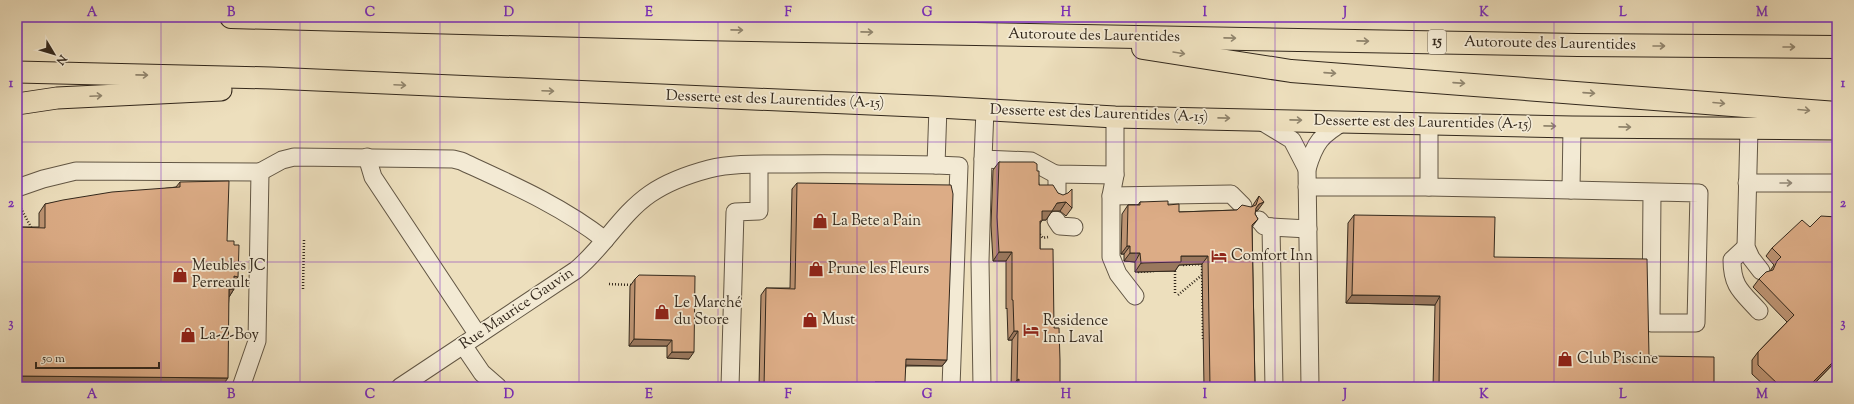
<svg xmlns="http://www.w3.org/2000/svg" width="1854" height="404" font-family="'Sorts Mill Goudy',serif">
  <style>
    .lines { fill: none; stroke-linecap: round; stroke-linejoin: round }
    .minor-casing { stroke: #625644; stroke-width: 19 }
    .major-casing { stroke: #33281c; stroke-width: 23 }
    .highway-casing { stroke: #33281c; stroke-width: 24 }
    .path { stroke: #33281c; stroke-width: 2.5; stroke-dasharray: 1 2; stroke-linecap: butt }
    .minor { stroke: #f3ead4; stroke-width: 17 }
    .major { stroke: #eddfbd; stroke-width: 21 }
    .highway { stroke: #eddfbd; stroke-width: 22 }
    .wall { fill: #bd9473; stroke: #33281c }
    .shaded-wall { fill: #9a785e; stroke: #33281c }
    .building { fill: #dcac86; stroke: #33281c }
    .oneway { stroke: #90846c }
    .oneway2 { stroke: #938978 }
    .grid { fill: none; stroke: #7b2cbf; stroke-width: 1; stroke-opacity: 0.55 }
    .labels { text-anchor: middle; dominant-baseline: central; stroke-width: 3.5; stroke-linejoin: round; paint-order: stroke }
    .shield { fill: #f3ead4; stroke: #6d6253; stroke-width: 1 }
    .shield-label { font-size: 14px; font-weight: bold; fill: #33281c }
    .street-label { font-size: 15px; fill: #33281c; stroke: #f3ead4 }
    .poi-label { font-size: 15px; fill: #33281c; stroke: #f3ead4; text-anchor: start }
    .neatline { fill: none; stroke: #7b2cbf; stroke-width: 1.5 }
    .grid-label { font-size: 13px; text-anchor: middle; font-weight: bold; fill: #7b2cbf }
  </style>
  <rect width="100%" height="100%" fill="#eddfbd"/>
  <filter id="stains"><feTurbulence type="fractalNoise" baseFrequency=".005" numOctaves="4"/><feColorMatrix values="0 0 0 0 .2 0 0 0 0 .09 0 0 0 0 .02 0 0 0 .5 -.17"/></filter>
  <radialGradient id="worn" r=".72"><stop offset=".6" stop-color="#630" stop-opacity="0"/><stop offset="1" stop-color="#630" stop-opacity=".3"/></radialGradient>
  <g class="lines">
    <defs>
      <g id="minor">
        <polyline points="985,110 983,159 1031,161 1055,174 1115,175"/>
        <polyline points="1115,117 1115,175 1111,196 1111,257 1118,274 1135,296"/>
        <polyline points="1259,120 1292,140 1307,169"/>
        <polyline points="1429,123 1429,187 1571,190 1572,127"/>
        <polyline points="1749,129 1746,247 1751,258 1761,271"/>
        <polyline points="367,157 373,177 478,335"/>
        <polyline points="936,165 959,166 951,387"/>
        <path d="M 260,172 L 282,160 L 294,157 L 453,159 L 461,161 C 511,184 562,206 605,240"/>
        <polyline points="1747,183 1837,183"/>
        <polyline points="1307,187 1429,187"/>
        <polyline points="17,188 43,179 76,171 260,172 257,341 241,387"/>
        <polyline points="1571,190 1699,193 1696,323 1651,323 1652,192"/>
        <polyline points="1057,193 1057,174"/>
        <polyline points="1111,196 1231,194 1243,206"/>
        <polyline points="1056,220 1060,226 1074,227"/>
        <polyline points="1259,220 1264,226 1271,227 1274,387"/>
        <polyline points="1271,227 1308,229"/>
        <path d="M 1746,247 L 1732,260 C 1732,287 1742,292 1759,311"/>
        <polyline points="463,345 482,373 498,387"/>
        <path d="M 400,387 L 576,270 C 603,248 621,214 650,194 C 666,183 690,174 709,169 C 732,163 760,164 784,164 C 835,163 886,164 936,165 L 938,107"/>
        <polyline points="730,387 735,212 759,211 759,165"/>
        <polyline points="982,387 980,261 983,159"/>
        <path d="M 1310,387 L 1307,169 C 1315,142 1321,135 1345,121"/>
      </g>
      <g id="major">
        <polyline points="17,72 271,78 938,107 1115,117 1572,127 1837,129"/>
        <polyline points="17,104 57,98 221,90"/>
      </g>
      <g id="highway">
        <polyline points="231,17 698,29 1578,45 1837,47"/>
        <polyline points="1143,48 1291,71 1837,113"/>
      </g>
    </defs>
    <use href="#minor" class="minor-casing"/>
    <use href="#major" class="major-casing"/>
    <use href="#highway" class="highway-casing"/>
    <g class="path">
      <polyline points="18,203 32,229"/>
      <polyline points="1038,232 1043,238 1048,237"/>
      <polyline points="1183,265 1202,264 1203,339"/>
      <polyline points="1175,271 1175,295"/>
      <polyline points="1138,272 1155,271"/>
      <polyline points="609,284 632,285"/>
      <polyline points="303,289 304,240"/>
      <polyline points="1178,295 1202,275"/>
      <polyline points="1180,386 1181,387"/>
      <polyline points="52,387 52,385"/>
      <polyline points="75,387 75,385"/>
      <polyline points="154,387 154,386"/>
    </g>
    <use href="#minor" class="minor"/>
    <use href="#major" class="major"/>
    <use href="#highway" class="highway"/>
  </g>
  <g class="wall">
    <polygon points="999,162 1037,171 1039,185 1058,193 1072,208 1066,216 1060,211 1052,211 1046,220 1042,220 1040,224 1040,249 1054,328 1060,387 1011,387 1012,340 1008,340 1007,308 1006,309 1006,261 993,261 991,225 993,170"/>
    <polygon points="180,182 227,241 234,282 234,289 229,297 222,386 17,385 17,227 39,227 39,213 45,204 176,187"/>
    <polygon points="797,183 947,360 942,366 906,366 902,387 759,387 761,295 766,288 790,288 792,189"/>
    <polygon points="1259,196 1258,210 1255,211 1255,214 1258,219 1252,227 1255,387 1204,387 1202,264 1179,265 1175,271 1135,272 1135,262 1124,261 1124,254 1121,254 1122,214 1128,205 1138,205 1140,202 1168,205 1179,212 1237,210 1252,207 1253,205"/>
    <polygon points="1354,215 1494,257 1649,356 1714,387 1433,387 1435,305 1346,303 1348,223"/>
    <polygon points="1837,217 1837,360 1811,387 1766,387 1752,374 1752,360 1758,352 1787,322 1753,287 1759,279 1770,271 1774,265 1766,256 1772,248 1810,227"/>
    <polygon points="635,279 689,359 667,358 667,346 629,346 630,286"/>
  </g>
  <g class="shaded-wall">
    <polygon points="1066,202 1060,211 1052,211 1046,220 1036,220 1042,211 1057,203"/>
    <polygon points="1264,202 1258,210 1253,212 1259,204"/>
    <polygon points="1127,246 1130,246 1124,254 1121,254"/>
    <polygon points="999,252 1012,252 1006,261 993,261"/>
    <polygon points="1130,253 1140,253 1135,262 1124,261"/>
    <polygon points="1181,256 1208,256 1202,264 1179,265 1175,271 1135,272 1141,263"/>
    <polygon points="234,276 238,277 232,285"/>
    <polygon points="229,289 234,289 229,297"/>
    <polygon points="1352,295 1440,296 1435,305 1346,303"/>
    <polygon points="1014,331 1018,331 1012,340 1008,340"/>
    <polygon points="634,339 672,340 667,346 629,346"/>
    <polygon points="672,352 694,352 689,359 667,358"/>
    <polygon points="1837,358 1837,360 1811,387 1808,387"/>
    <polygon points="906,359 947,360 942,366 901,365"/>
    <polygon points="17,376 228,378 222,386 17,385"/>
    <polygon points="1019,379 1014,387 1012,387 1017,380"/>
    <polygon points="875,382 905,382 902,387 871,387"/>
  </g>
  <g class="building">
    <polygon points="999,162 1034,162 1037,164 1037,171 1039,171 1039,185 1053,185 1058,193 1063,195 1068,193 1072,189 1072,208 1066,202 1057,203 1052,211 1042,211 1042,221 1040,221 1040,249 1053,249 1054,328 1059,328 1060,360 1060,387 1019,387 1019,379 1017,380 1018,331 1014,331 1013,300 1012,300 1012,252 999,252 997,217"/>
    <polygon points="229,181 227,241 234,241 234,245 239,245 238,277 234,276 234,289 229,289 228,378 17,376 17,227 45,228 45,204 63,200 112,192 180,187 180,182"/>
    <polygon points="797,183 951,185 953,194 947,360 906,359 905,382 875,382 875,387 764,387 766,288 795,289"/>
    <polygon points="1259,196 1264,202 1259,204 1256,208 1255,214 1258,219 1252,225 1255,387 1210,387 1208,256 1181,256 1181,262 1141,263 1140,253 1130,253 1130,246 1127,246 1128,205 1140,205 1140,202 1168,201 1168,205 1179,204 1179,212 1237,210 1242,205 1251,207 1256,205"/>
    <polygon points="1354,215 1495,217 1494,257 1647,259 1649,356 1714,357 1714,387 1439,387 1440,296 1352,295"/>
    <polygon points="1821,216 1837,217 1837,358 1808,387 1781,387 1758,365 1758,352 1794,315 1759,279 1766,272 1773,270 1777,261 1781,257 1772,248 1802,220 1810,227"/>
    <polygon points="639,275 695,276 694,352 672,352 672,340 634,339 635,279"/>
  </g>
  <defs><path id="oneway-shaft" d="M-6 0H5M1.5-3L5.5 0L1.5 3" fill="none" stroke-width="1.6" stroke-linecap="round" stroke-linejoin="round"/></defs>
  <g class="oneway">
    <use href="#oneway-shaft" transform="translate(737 30) rotate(1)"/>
    <use href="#oneway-shaft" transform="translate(867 32) rotate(1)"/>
    <use href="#oneway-shaft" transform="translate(1230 38) rotate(1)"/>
    <use href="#oneway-shaft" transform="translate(1363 41) rotate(1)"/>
    <use href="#oneway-shaft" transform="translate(1659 46)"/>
    <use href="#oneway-shaft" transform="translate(1789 47)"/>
    <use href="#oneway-shaft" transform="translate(1179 53) rotate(9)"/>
    <use href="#oneway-shaft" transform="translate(1330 73) rotate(4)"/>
    <use href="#oneway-shaft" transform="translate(142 75) rotate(1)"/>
    <use href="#oneway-shaft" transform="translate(1459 83) rotate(4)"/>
    <use href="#oneway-shaft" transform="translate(400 85) rotate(3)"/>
    <use href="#oneway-shaft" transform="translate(548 91) rotate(2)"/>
    <use href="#oneway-shaft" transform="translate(1589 93) rotate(4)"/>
    <use href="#oneway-shaft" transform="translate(96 96) rotate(-3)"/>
    <use href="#oneway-shaft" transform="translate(1719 103) rotate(5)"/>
    <use href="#oneway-shaft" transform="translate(1804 110) rotate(5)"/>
    <use href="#oneway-shaft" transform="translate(1224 118) rotate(1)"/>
    <use href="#oneway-shaft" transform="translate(1296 120) rotate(1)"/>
    <use href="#oneway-shaft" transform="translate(1550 126) rotate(1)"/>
    <use href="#oneway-shaft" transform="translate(1625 127) rotate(1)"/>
  </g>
  <use class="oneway2" href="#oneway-shaft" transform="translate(1786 183)"/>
  <path class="grid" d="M 161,17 L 161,387M 300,17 L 300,387M 440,17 L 440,387M 579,17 L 579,387M 718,17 L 718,387M 857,17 L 857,387M 997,17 L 997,387M 1136,17 L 1136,387M 1275,17 L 1275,387M 1414,17 L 1414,387M 1554,17 L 1554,387M 1693,17 L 1693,387M 17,142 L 1837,142M 17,262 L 1837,262"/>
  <defs>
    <symbol id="shop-bare" viewBox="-9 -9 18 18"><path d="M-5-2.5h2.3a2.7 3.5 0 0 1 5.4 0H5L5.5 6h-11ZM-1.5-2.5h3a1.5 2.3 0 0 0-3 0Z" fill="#8f2418" stroke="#f3ead4" stroke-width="2.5" paint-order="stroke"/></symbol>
    <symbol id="hotel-bare" viewBox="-9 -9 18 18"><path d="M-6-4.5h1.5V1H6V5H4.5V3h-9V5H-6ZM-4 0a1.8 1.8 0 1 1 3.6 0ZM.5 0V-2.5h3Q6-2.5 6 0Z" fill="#8f2418" stroke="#f3ead4" stroke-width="2.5" paint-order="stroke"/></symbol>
  </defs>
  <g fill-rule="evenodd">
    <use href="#shop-bare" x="809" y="210" width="22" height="22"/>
    <use href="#hotel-bare" x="1208" y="245" width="22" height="22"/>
    <use href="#shop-bare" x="805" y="258" width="22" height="22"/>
    <use href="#shop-bare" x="169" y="264" width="22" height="22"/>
    <use href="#shop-bare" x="651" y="301" width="22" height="22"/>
    <use href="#shop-bare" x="799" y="309" width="22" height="22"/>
    <use href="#hotel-bare" x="1020" y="319" width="22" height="22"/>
    <use href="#shop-bare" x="177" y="324" width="22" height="22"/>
    <use href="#shop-bare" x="1554" y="348" width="22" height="22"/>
  </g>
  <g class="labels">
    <rect class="shield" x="1428" y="30" width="18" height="24" rx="3"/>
    <g class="shield-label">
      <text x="1437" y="42">15</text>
    </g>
    <g class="street-label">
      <text transform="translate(1094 36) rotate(1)">Autoroute des Laurentides</text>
      <text transform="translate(1550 44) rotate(1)">Autoroute des Laurentides</text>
      <text transform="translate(775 100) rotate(2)">Desserte est des Laurentides (A-15)</text>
      <text transform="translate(1099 114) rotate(2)">Desserte est des Laurentides (A-15)</text>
      <text transform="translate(1423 123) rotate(1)">Desserte est des Laurentides (A-15)</text>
      <text transform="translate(517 309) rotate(-34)">Rue Maurice Gauvin</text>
    </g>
    <g class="poi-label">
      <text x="832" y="221">La Bete a Pain</text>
      <text x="1231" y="256">Comfort Inn</text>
      <text x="192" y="266">Meubles JC<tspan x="192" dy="17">Perreault</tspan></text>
      <text x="828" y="269">Prune les Fleurs</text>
      <text x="674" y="303">Le Marché<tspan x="674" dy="17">du Store</tspan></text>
      <text x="822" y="320">Must</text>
      <text x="1043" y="321">Residence<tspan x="1043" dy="17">Inn Laval</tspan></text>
      <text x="200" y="335">La-Z-Boy</text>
      <text x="1577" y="359">Club Piscine</text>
    </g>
  </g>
  <rect width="1854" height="404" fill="none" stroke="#eddfbd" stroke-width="44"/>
  <g transform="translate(54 54) rotate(128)" stroke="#f3ead4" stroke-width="3" paint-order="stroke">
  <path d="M0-3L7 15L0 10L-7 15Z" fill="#33281c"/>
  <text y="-6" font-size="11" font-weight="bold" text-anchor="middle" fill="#33281c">N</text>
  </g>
  <path d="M36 362v6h123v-6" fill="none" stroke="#33281c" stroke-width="2"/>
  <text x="42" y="362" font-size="12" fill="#33281c" stroke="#f3ead4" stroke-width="3" paint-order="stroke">50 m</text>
  <rect x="22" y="22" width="1810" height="360" class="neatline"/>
  <g class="grid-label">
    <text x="92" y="16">A</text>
    <text x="231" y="16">B</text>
    <text x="370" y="16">C</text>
    <text x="509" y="16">D</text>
    <text x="649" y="16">E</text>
    <text x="788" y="16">F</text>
    <text x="927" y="16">G</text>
    <text x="1066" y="16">H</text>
    <text x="1205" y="16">I</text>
    <text x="1345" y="16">J</text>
    <text x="1484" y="16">K</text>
    <text x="1623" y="16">L</text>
    <text x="1762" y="16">M</text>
    <text x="11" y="87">1</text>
    <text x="1843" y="87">1</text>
    <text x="11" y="207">2</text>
    <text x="1843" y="207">2</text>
    <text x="11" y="327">3</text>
    <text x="1843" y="327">3</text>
    <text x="92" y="398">A</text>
    <text x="231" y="398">B</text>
    <text x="370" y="398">C</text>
    <text x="509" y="398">D</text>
    <text x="649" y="398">E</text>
    <text x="788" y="398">F</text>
    <text x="927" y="398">G</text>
    <text x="1066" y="398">H</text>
    <text x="1205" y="398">I</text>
    <text x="1345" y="398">J</text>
    <text x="1484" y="398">K</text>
    <text x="1623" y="398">L</text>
    <text x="1762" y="398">M</text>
  </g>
  <rect width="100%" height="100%" filter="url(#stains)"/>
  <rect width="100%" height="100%" fill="url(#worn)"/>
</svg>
